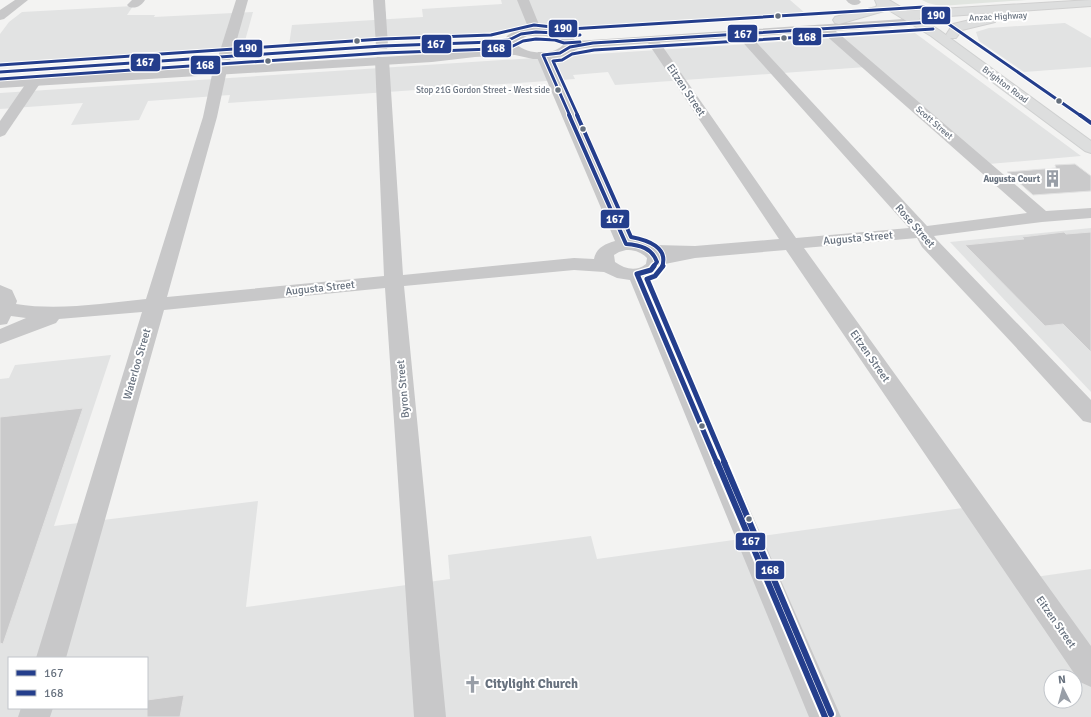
<svg xmlns="http://www.w3.org/2000/svg" width="1091" height="717" font-family="Signika,sans-serif">
  <style>
    .built { fill: #e2e3e3; fill-rule: evenodd }
    .green { fill: #e1e5e0 }
    .building { fill: #cacacb; stroke: #e2e2e2 }
    .lines { fill: none; stroke-linecap: round; stroke-linejoin: round }
    .primary-casing { stroke: #cfd0d0; stroke-width: 2 }
    .trunk-casing { stroke: #d0d0d0; stroke-width: 2 }
    .minor { fill: #c8c8c9; fill-rule: evenodd }
    .tertiary { fill: #c8c8c9; fill-rule: evenodd }
    .primary { fill: #dddede; fill-rule: evenodd }
    .trunk { fill: #dddede; fill-rule: evenodd }
    .bus-1-far3-casing { stroke: #fff; stroke-width: 5 }
    .bus-1-far2-casing { stroke: #fff; stroke-width: 6 }
    .bus-1-far1-casing { stroke: #fff; stroke-width: 8 }
    .bus-1-casing { stroke: #fff; stroke-width: 10 }
    .bus-2-far3-casing { stroke: #fff; stroke-width: 5 }
    .bus-2-far2-casing { stroke: #fff; stroke-width: 6 }
    .bus-2-far1-casing { stroke: #fff; stroke-width: 8 }
    .bus-2-casing { stroke: #fff; stroke-width: 10 }
    .bus-3-far1-casing { stroke: #fff; stroke-width: 5 }
    .bus-3-casing { stroke: #fff; stroke-width: 6 }
    .bus-1-far3 { stroke: #243e8c; stroke-width: 3 }
    .bus-1-far2 { stroke: #243e8c; stroke-width: 4 }
    .bus-1-far1 { stroke: #243e8c; stroke-width: 5 }
    .bus-1 { stroke: #243e8c; stroke-width: 6 }
    .bus-2-far3 { stroke: #243e8c; stroke-width: 3 }
    .bus-2-far2 { stroke: #243e8c; stroke-width: 4 }
    .bus-2-far1 { stroke: #243e8c; stroke-width: 5 }
    .bus-2 { stroke: #243e8c; stroke-width: 6 }
    .bus-3-far1 { stroke: #243e8c; stroke-width: 3 }
    .bus-3 { stroke: #243e8c; stroke-width: 4 }
    .bus-dot { fill: #67717e; stroke: #fff; stroke-width: 1.5 }
    .labels { text-anchor: middle; dominant-baseline: central; stroke-width: 4; stroke-linejoin: round; paint-order: stroke }
    .far-street-label { font-size: 9px; fill: #67717e; stroke: #fff }
    .far-bus-label { font-size: 9px; fill: #67717e; stroke: #fff; text-anchor: end }
    .far-poi-label { font-size: 9px; font-weight: bold; fill: #67717e; stroke: #fff; text-anchor: end }
    .street-label { font-size: 11px; fill: #67717e; stroke: #fff }
    .near-poi-label { font-size: 13px; font-weight: bold; fill: #67717e; stroke: #fff; text-anchor: start }
    .line-badge { stroke: #fff; stroke-width: 1.5 }
    .badge-label { font-size: 11px; text-anchor: middle; font-weight: bold; fill: #fff }
  </style>
  <rect width="100%" height="100%" fill="#f3f3f2"/>
  <g class="built">
    <polygon points="501,0 790,0 805,13 289,45 292,25 423,17 422,9 502,4"/>
    <polygon points="133,6 127,15 155,15 154,17 253,12 243,48 0,63 0,34 9,22 22,12"/>
    <polygon points="1065,23 1091,38 1091,67 1024,72 979,41 976,32 989,28"/>
    <polygon points="915,33 1081,156 977,165 866,67 615,85 608,72 573,75 575,79 228,103 230,95 148,101 139,120 71,125 83,103 0,109 0,93"/>
    <polygon points="1091,228 1091,392 950,242"/>
    <path d="M 111,355 L 54,526 L 258,501 L 246,607 L 450,579 L 448,555 L 591,536 L 597,559 L 984,505 L 1035,577 L 1091,569 L 1091,717 L 0,717 L 0,379 L 9,378 L 15,365 ZM 9,658 L 147,658 L 147,708 L 9,708 ZM 1051,677 L 1075,677 L 1075,701 L 1051,701 Z"/>
  </g>
  <polygon class="green" points="922,0 1027,0 940,6 928,3"/>
  <g class="building">
    <polygon points="1075,164 1091,176 1091,191 1033,195 1007,172 1056,168 1055,165"/>
    <polygon points="1064,232 1066,234 1091,232 1091,352 1063,324 1045,326 965,245 1024,239 1022,237"/>
    <polygon points="83,408 3,644 0,643 0,417"/>
    <polygon points="184,695 180,717 147,717 147,700"/>
  </g>
  <g class="lines">
    <defs>
      <polygon id="primary" points="875,0 889,0 939,30 1091,141 1091,153 1085,151 931,36 887,9 884,11 839,24 835,23 833,20 835,17 876,7 877,5"/>
      <g id="trunk">
        <polygon points="1091,0 1091,6 906,19 902,18 900,15 902,12 906,11"/>
        <polygon points="991,15 995,16 997,19 995,22 962,30 956,38 948,38 946,35 953,24"/>
      </g>
    </defs>
    <use href="#primary" class="primary-casing"/>
    <use href="#trunk" class="trunk-casing"/>
    <g class="minor">
      <path d="M 132,0 L 145,0 C 141,6 136,9 129,7 L 127,5 Z"/>
      <polygon points="236,0 248,0 232,57 230,60 220,60 218,57"/>
      <polygon points="373,0 385,0 388,46 387,49 377,49 376,46"/>
      <polygon points="517,0 529,0 542,32 540,35 532,35 530,32"/>
      <path d="M 846,0 L 859,0 L 861,2 L 859,4 C 854,6 850,5 846,0 Z"/>
      <path d="M 826,25 L 830,26 L 1046,211 L 1091,208 L 1091,218 L 1042,222 L 934,236 L 937,240 L 1091,400 L 1091,423 L 1083,421 L 1012,343 L 922,247 L 917,238 L 804,248 L 1091,646 L 1091,687 L 1080,682 L 786,250 L 695,258 L 665,264 L 658,274 L 648,278 L 841,717 L 809,717 L 630,280 L 617,278 L 604,272 L 574,270 L 404,286 L 446,717 L 414,717 L 385,288 L 164,310 L 66,658 L 36,658 L 142,312 L 59,319 L 56,323 L 0,344 L 0,329 L 26,318 L 11,316 L 7,324 L 0,325 L 0,285 L 12,290 L 17,301 L 16,304 C 59,311 104,303 146,299 L 203,117 L 213,70 L 215,67 L 225,67 L 227,70 L 217,117 L 167,297 L 384,276 L 375,60 L 377,57 L 387,57 L 389,60 L 403,275 L 574,258 L 594,259 C 596,248 605,244 615,241 L 536,55 L 538,52 L 548,52 L 550,55 L 633,239 L 655,245 L 695,246 L 779,239 L 646,40 L 648,37 L 656,37 L 796,238 L 909,228 L 738,37 L 736,34 L 738,31 L 746,31 L 927,226 L 1027,213 L 822,32 L 820,29 L 822,26 ZM 626,250 C 635,250 641,252 647,258 L 646,264 C 636,272 625,269 615,262 L 614,255 L 619,252 Z"/>
      <polygon points="34,78 39,79 41,82 5,135 0,137 0,121 29,79"/>
      <polygon points="21,708 53,708 50,717 18,717"/>
    </g>
    <g class="tertiary">
      <polygon points="15,0 28,0 4,19 0,20 0,10"/>
      <path d="M 919,18 L 923,19 L 925,22 L 923,25 L 593,47 L 578,49 L 565,56 L 548,59 L 533,59 L 515,55 L 475,57 L 432,62 L 0,88 L 0,80 L 432,54 L 504,48 L 503,45 C 504,42 505,39 507,36 C 522,23 563,27 576,41 ZM 527,36 C 539,36 555,34 564,44 C 554,56 528,55 516,44 L 517,41 Z"/>
    </g>
    <use href="#primary" class="primary"/>
    <use href="#trunk" class="trunk"/>
    <defs>
      <g id="bus-1-far3">
        <polyline points="0,72 382,46 492,42 511,39 521,34 536,32 556,33 564,36 580,35"/>
        <polyline points="570,116 543,55 560,53 570,47 593,43 933,22"/>
      </g>
      <path id="bus-1-far2" d="M 569,115 L 626,244 C 640,245 652,248 657,262 L 653,267"/>
      <polyline id="bus-1-far1" points="654,266 651,270 637,274 717,463"/>
      <polyline id="bus-1" points="717,462 825,717"/>
      <g id="bus-2-far3">
        <polyline points="0,79 382,53 492,49 513,46 523,41 536,39 555,40 564,43 580,42"/>
        <polyline points="578,116 553,61 562,60 572,54 594,50 933,29"/>
      </g>
      <path id="bus-2-far2" d="M 577,115 L 631,237 C 647,240 669,247 662,267"/>
      <polyline id="bus-2-far1" points="663,266 655,276 647,279 725,463"/>
      <polyline id="bus-2" points="724,462 831,714"/>
      <polyline id="bus-3-far1" points="0,65 382,39 491,35 534,25 570,29 924,7 1081,116"/>
      <polyline id="bus-3" points="1080,115 1091,123"/>
    </defs>
    <use href="#bus-1-far3" class="bus-1-far3-casing"/>
    <use href="#bus-1-far2" class="bus-1-far2-casing"/>
    <use href="#bus-1-far1" class="bus-1-far1-casing"/>
    <use href="#bus-1" class="bus-1-casing"/>
    <use href="#bus-2-far3" class="bus-2-far3-casing"/>
    <use href="#bus-2-far2" class="bus-2-far2-casing"/>
    <use href="#bus-2-far1" class="bus-2-far1-casing"/>
    <use href="#bus-2" class="bus-2-casing"/>
    <use href="#bus-3-far1" class="bus-3-far1-casing"/>
    <use href="#bus-3" class="bus-3-casing"/>
    <use href="#bus-1-far3" class="bus-1-far3"/>
    <use href="#bus-1-far2" class="bus-1-far2"/>
    <use href="#bus-1-far1" class="bus-1-far1"/>
    <use href="#bus-1" class="bus-1"/>
    <use href="#bus-2-far3" class="bus-2-far3"/>
    <use href="#bus-2-far2" class="bus-2-far2"/>
    <use href="#bus-2-far1" class="bus-2-far1"/>
    <use href="#bus-2" class="bus-2"/>
    <use href="#bus-3-far1" class="bus-3-far1"/>
    <use href="#bus-3" class="bus-3"/>
  </g>
  <defs>
    <symbol id="building-bare" viewBox="-9 -9 18 18"><path d="M-4-6H4V6H1V3H-1V6H-4ZM-2.5-4.3h1.7v1.8h-1.7ZM.8-4.3h1.7v1.8H.8ZM-2.5-1h1.7V.8h-1.7ZM.8-1h1.7V.8H.8Z" fill="#989ea7" stroke="#fff" stroke-width="2.5" paint-order="stroke"/></symbol>
    <symbol id="church-bare" viewBox="-9 -9 18 18"><path d="M-1.2-6h2.4v3.5h3.3v2.4h-3.3V6h-2.4V-.1h-3.3v-2.4h3.3Z" fill="#989ea7" stroke="#fff" stroke-width="2.5" paint-order="stroke"/></symbol>
  </defs>
  <g fill-rule="evenodd">
    <use href="#building-bare" x="1040" y="166" width="25" height="25"/>
    <use href="#church-bare" x="460" y="672" width="25" height="25"/>
  </g>
  <g class="bus-dot">
    <circle cx="778" cy="16" r="3.5"/>
    <circle cx="784" cy="38" r="3.5"/>
    <circle cx="357" cy="41" r="3.5"/>
    <circle cx="268" cy="61" r="3.5"/>
    <circle cx="558" cy="90" r="3.5"/>
    <circle cx="1059" cy="101" r="3.5"/>
    <circle cx="583" cy="129" r="3.5"/>
    <circle cx="702" cy="426" r="3.5"/>
    <circle cx="749" cy="519" r="3.5"/>
  </g>
  <g class="labels">
    <g class="far-street-label">
      <text transform="translate(998 17) rotate(-3)">Anzac Highway</text>
      <text transform="translate(1005 85) rotate(37)">Brighton Road</text>
      <text transform="translate(934 123) rotate(41)">Scott Street</text>
    </g>
    <g class="far-bus-label">
      <text x="550" y="90">Stop 21G Gordon Street - West side</text>
    </g>
    <g class="far-poi-label">
      <text x="1040" y="179">Augusta Court</text>
    </g>
    <g class="street-label">
      <text transform="translate(686 90) rotate(56)">Eitzen Street</text>
      <text transform="translate(915 226) rotate(49)">Rose Street</text>
      <text transform="translate(858 238) rotate(-5)">Augusta Street</text>
      <text transform="translate(320 288) rotate(-6)">Augusta Street</text>
      <text transform="translate(870 356) rotate(55)">Eitzen Street</text>
      <text transform="translate(137 364) rotate(-74)">Waterloo Street</text>
      <text transform="translate(403 389) rotate(-95)">Byron Street</text>
      <text transform="translate(1056 622) rotate(55)">Eitzen Street</text>
    </g>
    <g class="near-poi-label">
      <text x="485" y="684">Citylight Church</text>
    </g>
  </g>
  <g class="line-badge">
    <rect x="921" y="6" width="30" height="19" rx="4" fill="#243e8c"/>
    <rect x="548" y="19" width="30" height="19" rx="4" fill="#243e8c"/>
    <rect x="727" y="24" width="31" height="19" rx="4" fill="#243e8c"/>
    <rect x="792" y="27" width="30" height="19" rx="4" fill="#243e8c"/>
    <rect x="421" y="34" width="31" height="20" rx="4" fill="#243e8c"/>
    <rect x="233" y="39" width="30" height="19" rx="4" fill="#243e8c"/>
    <rect x="481" y="39" width="31" height="19" rx="4" fill="#243e8c"/>
    <rect x="130" y="53" width="31" height="19" rx="4" fill="#243e8c"/>
    <rect x="190" y="55" width="31" height="20" rx="4" fill="#243e8c"/>
    <rect x="600" y="209" width="30" height="20" rx="4" fill="#243e8c"/>
    <rect x="735" y="532" width="31" height="19" rx="4" fill="#243e8c"/>
    <rect x="755" y="560" width="30" height="20" rx="4" fill="#243e8c"/>
  </g>
  <g class="badge-label">
    <text x="936" y="19">190</text>
    <text x="563" y="32">190</text>
    <text x="743" y="38">167</text>
    <text x="807" y="41">168</text>
    <text x="436" y="48">167</text>
    <text x="248" y="52">190</text>
    <text x="496" y="52">168</text>
    <text x="145" y="66">167</text>
    <text x="205" y="69">168</text>
    <text x="615" y="223">167</text>
    <text x="751" y="545">167</text>
    <text x="770" y="574">168</text>
  </g>
  <rect x="8" y="657" width="140" height="52" fill="#ffffff" stroke="#c2c6cb"/>
  <rect x="16" y="670" width="20" height="6" fill="#243e8c" stroke="#c2c6cb"/>
  <text x="44" y="677" font-size="12" fill="#67717e">167</text>
  <rect x="16" y="690" width="20" height="6" fill="#243e8c" stroke="#c2c6cb"/>
  <text x="44" y="697" font-size="12" fill="#67717e">168</text>
  <g transform="translate(1063 689) rotate(354)"><circle r="19" fill="#ffffff" stroke="#c2c6cb"/>
  <path d="M0-3L7 15L0 10L-7 15Z" fill="#989ea7"/>
  <text y="-6" font-size="11" font-weight="bold" text-anchor="middle" fill="#67717e">N</text>
  </g>
</svg>
